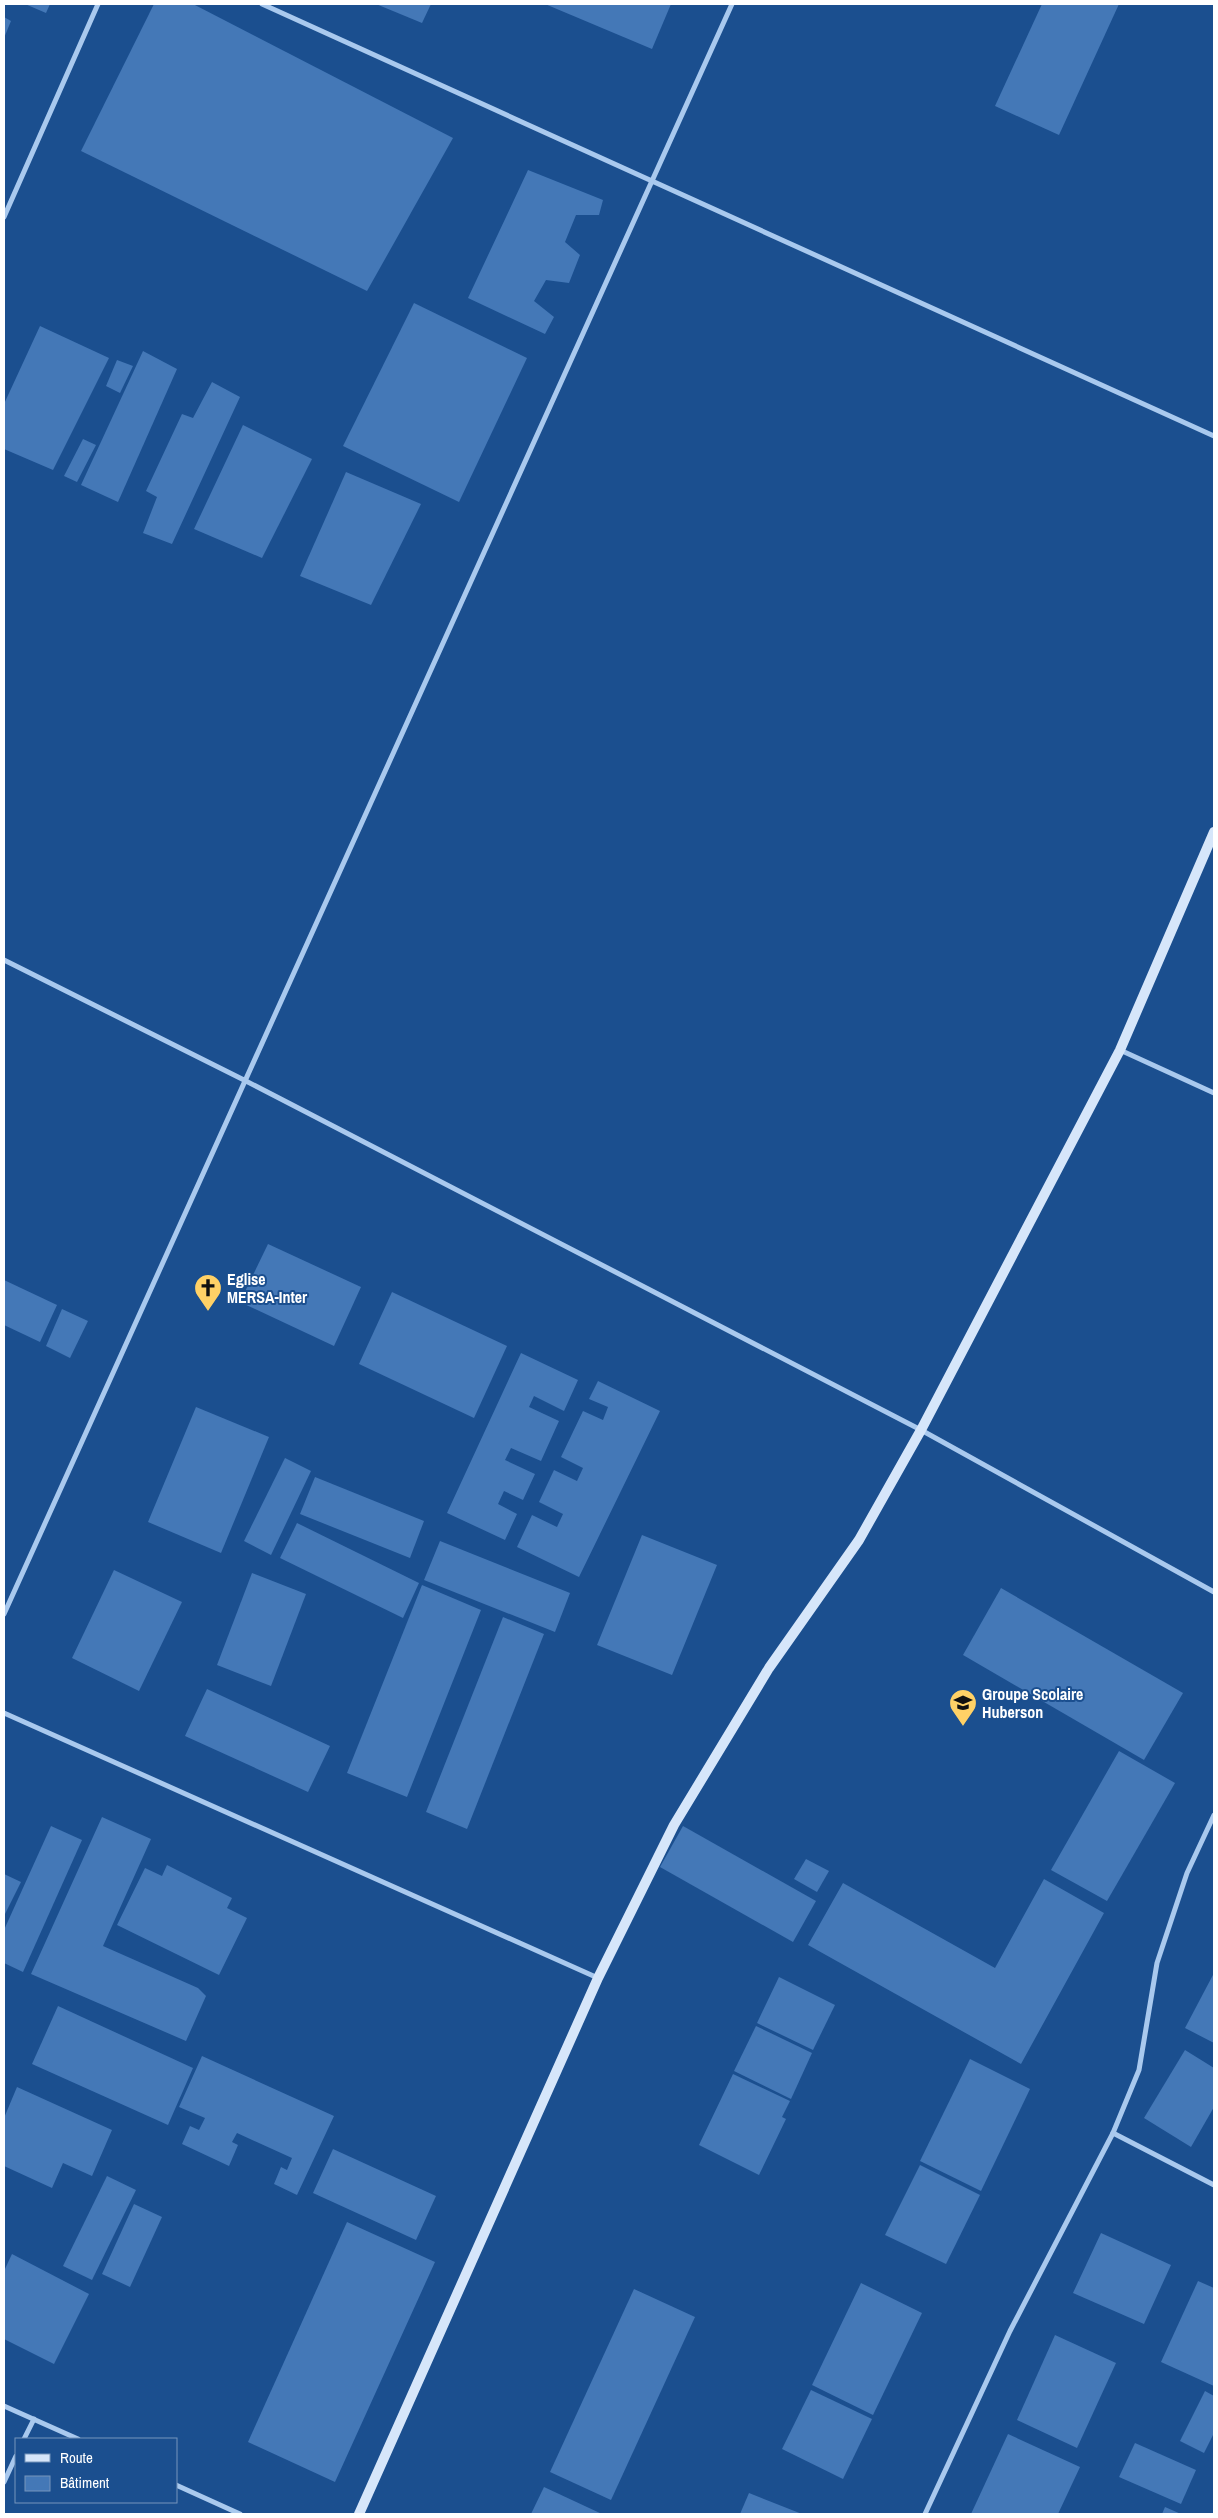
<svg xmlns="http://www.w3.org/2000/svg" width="1218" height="2518" font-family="'Archivo Narrow',sans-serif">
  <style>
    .building { fill: #4478b7 }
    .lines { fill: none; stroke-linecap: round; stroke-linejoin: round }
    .street { stroke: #a9c9ee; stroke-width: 5 }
    .secondary { stroke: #d6e6fa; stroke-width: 10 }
    .labels { text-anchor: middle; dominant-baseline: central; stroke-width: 4; stroke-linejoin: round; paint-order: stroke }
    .poi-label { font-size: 16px; font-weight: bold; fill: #fff; stroke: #1b4f8f; text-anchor: start }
  </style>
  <rect width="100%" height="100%" fill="#1b4f8f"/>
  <g class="building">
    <polygon points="25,4 50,4 46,13"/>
    <polygon points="154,4 193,4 453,138 367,291 81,151"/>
    <polygon points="376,4 431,4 422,23"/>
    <polygon points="545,4 671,4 652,49"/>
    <polygon points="1042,4 1119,4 1059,135 995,106"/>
    <polygon points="4,17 11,21 4,38"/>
    <polygon points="528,170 603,200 599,215 576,215 565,242 580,255 569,283 546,280 534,301 554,317 545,334 468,298"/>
    <polygon points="414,303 527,358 459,502 343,446"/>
    <polygon points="40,326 109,358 53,470 4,449 4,404"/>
    <polygon points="143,351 177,369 118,502 81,485"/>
    <polygon points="117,360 133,366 120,393 106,386"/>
    <polygon points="212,382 240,397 172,544 143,533 157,497 146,491 182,414 193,418"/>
    <polygon points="243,425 312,459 262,558 194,529"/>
    <polygon points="83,439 96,445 77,482 64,476"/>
    <polygon points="346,472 421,504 371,605 300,576"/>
    <polygon points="268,1244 361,1287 334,1346 240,1302"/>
    <polygon points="4,1280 57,1305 40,1342 4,1325"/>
    <polygon points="392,1292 507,1346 474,1418 359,1364"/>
    <polygon points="62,1309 88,1321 70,1358 46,1346"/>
    <polygon points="521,1353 578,1380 564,1411 534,1396 529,1407 559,1421 541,1461 511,1448 505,1460 535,1474 523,1500 504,1491 498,1504 517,1514 505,1540 447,1513"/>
    <polygon points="598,1381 660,1411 579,1577 517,1547 532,1515 557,1527 563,1514 539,1502 554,1470 577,1481 583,1468 561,1457 583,1411 603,1420 608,1407 589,1399"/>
    <polygon points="196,1407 269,1437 221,1553 148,1522"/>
    <polygon points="285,1458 311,1471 271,1555 244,1541"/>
    <polygon points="315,1477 424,1521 410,1558 300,1514"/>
    <polygon points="297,1523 419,1583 403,1618 280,1558"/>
    <polygon points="642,1535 717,1565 672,1675 597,1645"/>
    <polygon points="440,1541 570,1593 555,1632 424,1580"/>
    <polygon points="114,1570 182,1602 139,1691 72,1658"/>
    <polygon points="252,1573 306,1594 271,1686 217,1665"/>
    <polygon points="422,1585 481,1610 407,1797 347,1773"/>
    <polygon points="1001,1588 1183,1693 1144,1760 963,1655"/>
    <polygon points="503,1617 544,1634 467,1829 426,1812"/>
    <polygon points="207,1689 330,1746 308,1792 185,1736"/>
    <polygon points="1119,1751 1175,1783 1107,1901 1051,1870"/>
    <polygon points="102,1817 151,1839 103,1946 198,1988 206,1996 186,2041 31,1974"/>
    <polygon points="51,1826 82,1840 23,1972 4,1963 4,1930"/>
    <polygon points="683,1826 816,1901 793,1942 660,1867"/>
    <polygon points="806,1859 829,1871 817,1892 794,1879"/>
    <polygon points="167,1865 232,1898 227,1908 247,1918 219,1975 117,1925 145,1868 162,1876"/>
    <polygon points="4,1874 21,1882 4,1916"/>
    <polygon points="1044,1879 1104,1913 1021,2064 808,1945 843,1883 995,1968"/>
    <polygon points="1214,1973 1214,2043 1185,2028"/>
    <polygon points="779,1977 835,2005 813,2050 757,2023"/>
    <polygon points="58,2006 193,2068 168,2125 32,2064"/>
    <polygon points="756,2026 812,2053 791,2099 734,2071"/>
    <polygon points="1185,2050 1214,2068 1214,2107 1191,2147 1144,2118"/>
    <polygon points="202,2056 334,2116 297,2195 274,2184 281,2167 287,2170 292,2158 237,2133 232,2142 238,2145 229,2166 182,2144 190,2126 199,2130 205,2118 179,2107"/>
    <polygon points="970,2059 1030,2089 981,2191 920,2161"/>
    <polygon points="733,2074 790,2101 782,2117 786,2119 759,2175 699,2145"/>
    <polygon points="17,2087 112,2130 92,2176 63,2163 52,2188 4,2166 4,2118"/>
    <polygon points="333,2149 436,2196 416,2240 313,2193"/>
    <polygon points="920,2165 980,2195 946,2264 885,2235"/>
    <polygon points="107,2176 136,2190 92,2280 63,2266"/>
    <polygon points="134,2204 162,2217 130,2287 102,2274"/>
    <polygon points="347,2222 435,2262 335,2482 248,2442"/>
    <polygon points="1101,2233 1171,2265 1144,2324 1073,2293"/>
    <polygon points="12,2254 89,2294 54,2364 4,2339 4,2271"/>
    <polygon points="1198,2281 1214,2288 1214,2386 1161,2362"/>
    <polygon points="861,2283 922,2313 873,2415 812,2385"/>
    <polygon points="634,2289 695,2317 611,2500 550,2472"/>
    <polygon points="1055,2335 1116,2363 1077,2448 1017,2420"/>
    <polygon points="811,2390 872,2419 843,2479 782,2449"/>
    <polygon points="1205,2391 1214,2396 1214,2433 1204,2453 1180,2441"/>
    <polygon points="1008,2434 1080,2467 1058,2514 971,2514"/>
    <polygon points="1135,2443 1196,2470 1181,2504 1119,2477"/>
    <polygon points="544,2487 602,2514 531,2514"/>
    <polygon points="749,2493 802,2514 740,2514"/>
    <polygon points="1165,2507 1181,2514 1162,2514"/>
  </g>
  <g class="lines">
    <g class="street">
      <polyline points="262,4 1214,436"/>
      <polyline points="4,217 98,4"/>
      <polyline points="4,960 244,1080 921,1430 1214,1592"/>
      <polyline points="1120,1050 1214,1093"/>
      <polyline points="4,1614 732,4"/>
      <polyline points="4,1713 598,1978"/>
      <polyline points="1113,2133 1214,2185"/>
      <polyline points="4,2406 78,2439"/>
      <polyline points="24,2439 34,2419"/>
      <polyline points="4,2482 16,2456"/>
      <polyline points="176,2485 240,2514"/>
      <polyline points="925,2514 1010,2331 1113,2133 1139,2070 1157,1963 1187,1873 1214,1815"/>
    </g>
    <polyline class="secondary" points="359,2514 598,1978 674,1825 769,1668 859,1540 921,1430 1120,1050 1214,832"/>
  </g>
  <defs>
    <symbol id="church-pin" viewBox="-11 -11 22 30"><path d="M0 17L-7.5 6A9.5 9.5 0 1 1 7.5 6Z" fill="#ffd166" stroke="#1b4f8f"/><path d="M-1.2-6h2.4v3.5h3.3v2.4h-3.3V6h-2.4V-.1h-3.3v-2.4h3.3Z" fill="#111"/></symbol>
    <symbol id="school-pin" viewBox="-11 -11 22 30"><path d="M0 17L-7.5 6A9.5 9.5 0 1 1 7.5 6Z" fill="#ffd166" stroke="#1b4f8f"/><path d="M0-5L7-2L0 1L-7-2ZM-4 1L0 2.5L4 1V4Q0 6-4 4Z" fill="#111"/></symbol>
  </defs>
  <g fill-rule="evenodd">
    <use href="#church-pin" x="192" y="1272" width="32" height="43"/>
    <use href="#school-pin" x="947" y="1687" width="32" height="43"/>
  </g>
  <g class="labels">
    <g class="poi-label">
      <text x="227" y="1279">Eglise<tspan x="227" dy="18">MERSA-Inter</tspan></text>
      <text x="982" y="1694">Groupe Scolaire<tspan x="982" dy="18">Huberson</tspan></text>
    </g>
  </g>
  <rect width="1218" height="2518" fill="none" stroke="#ffffff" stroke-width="10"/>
  <rect x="15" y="2438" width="162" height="65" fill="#1b4f8f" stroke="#7695bc"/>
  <rect x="25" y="2454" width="25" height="8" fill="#d6e6fa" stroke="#7695bc"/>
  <text x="60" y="2463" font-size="15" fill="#ffffff">Route</text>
  <rect x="25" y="2476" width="25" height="15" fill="#4478b7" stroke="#7695bc"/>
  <text x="60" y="2488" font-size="15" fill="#ffffff">Bâtiment</text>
</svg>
